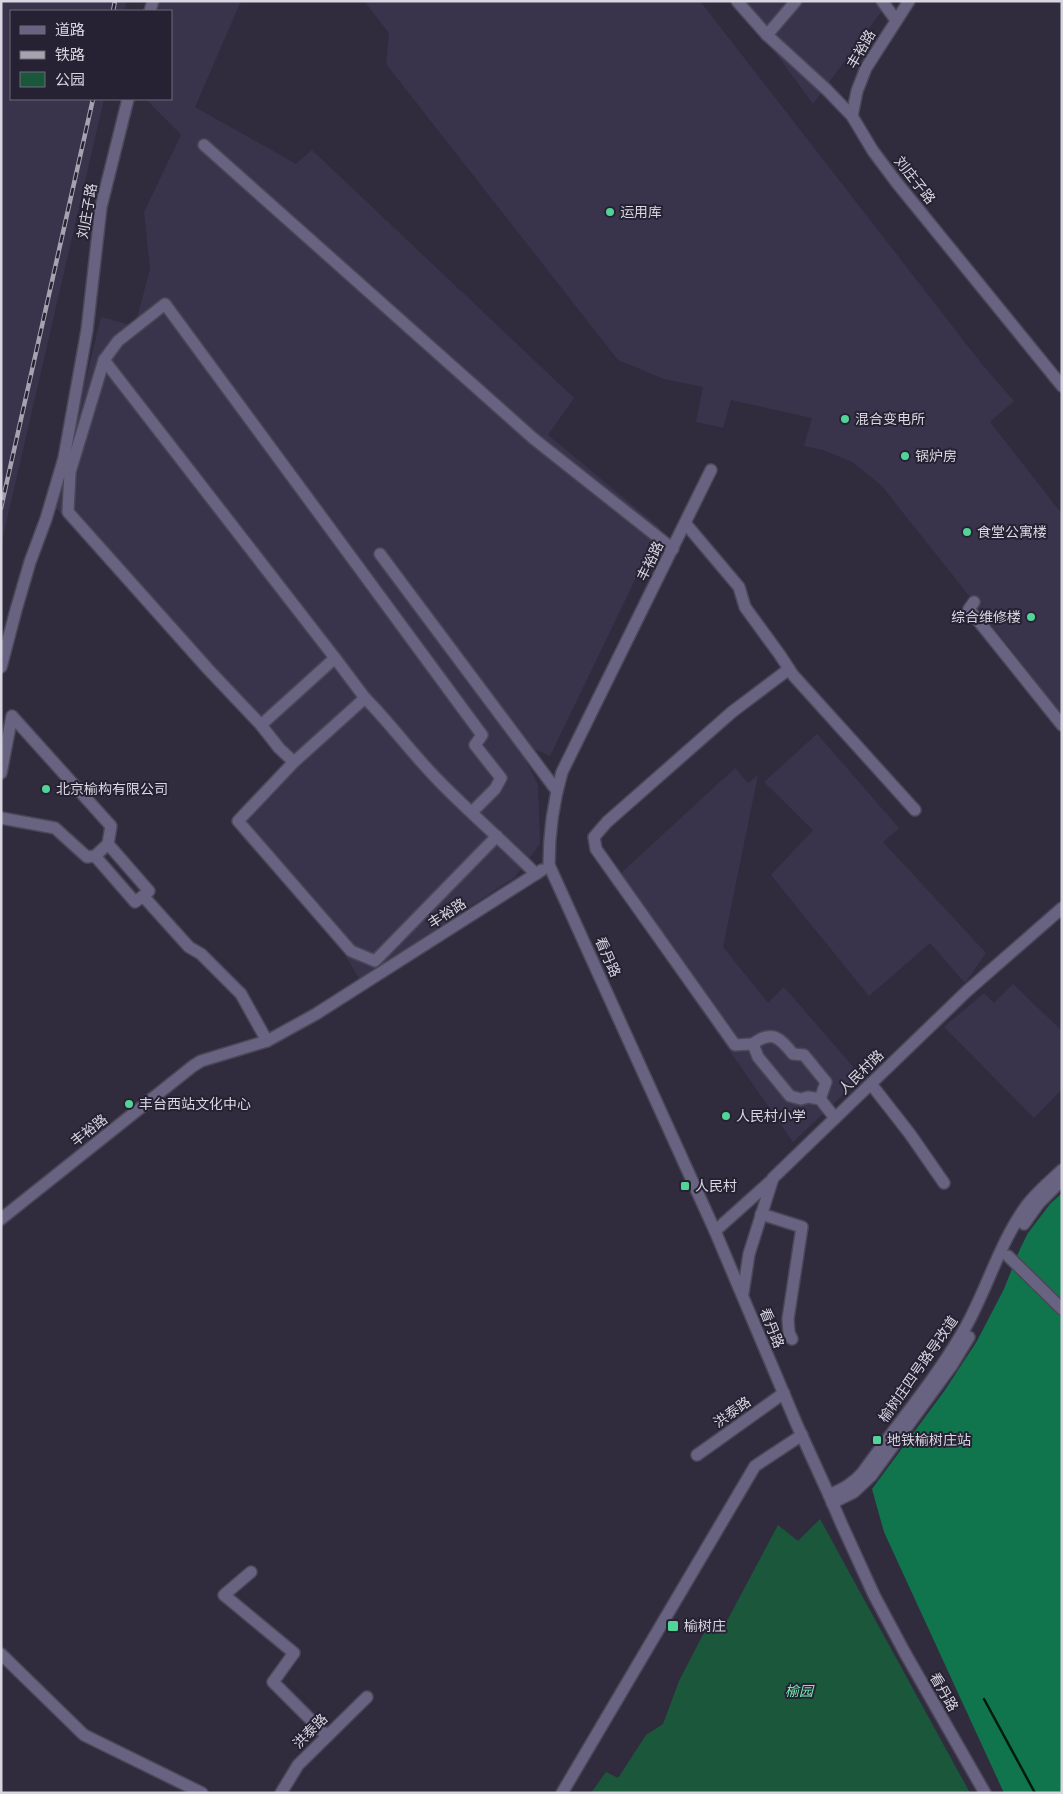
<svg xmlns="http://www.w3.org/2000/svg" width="1063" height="1794" font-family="'Roboto Serif','Noto Sans SC',serif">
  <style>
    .built { fill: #39344c }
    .green { fill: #1a573b }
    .forest { fill: #10754d }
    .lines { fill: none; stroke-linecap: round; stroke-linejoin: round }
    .stream { stroke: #011b0e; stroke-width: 2.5 }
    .minor-casing { stroke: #4b4758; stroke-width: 14 }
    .minor { stroke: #696382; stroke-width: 11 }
    .rail-casing { stroke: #a5a3b0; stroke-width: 4.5 }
    .rail { stroke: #262233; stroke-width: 2.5; stroke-dasharray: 8; stroke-linecap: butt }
    .poi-dot { fill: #52d397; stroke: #262233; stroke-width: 2 }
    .labels { text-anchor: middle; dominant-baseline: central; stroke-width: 4; stroke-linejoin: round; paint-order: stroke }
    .street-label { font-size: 14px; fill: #d8d6e1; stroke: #262233 }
    .poi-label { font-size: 14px; fill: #d8d6e1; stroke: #262233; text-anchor: start }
    .park-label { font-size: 14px; font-style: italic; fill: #76edb2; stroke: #262233 }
  </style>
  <rect width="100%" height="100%" fill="#302c3e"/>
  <g class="built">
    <polygon points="1,1 127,1 124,11 11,11 11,99 104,99 1,545"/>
    <polygon points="148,1 241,1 195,107 296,164 312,150 574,398 548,435 660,528 550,756 537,750 525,759 538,785 540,844 515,877 360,980 340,947 231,820 286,761 55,507 101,317 135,326 150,269 144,212 181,135 146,99 171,99 171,11 145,11"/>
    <polygon points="364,1 700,1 981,363 1014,401 990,422 1062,514 1062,716 974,602 881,485 852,462 823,450 804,446 812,418 731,400 723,428 696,422 703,387 664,379 618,360 386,64 389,33"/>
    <polygon points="738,1 889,1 813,104"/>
    <polygon points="817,734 899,828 883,842 986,953 965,983 930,943 869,996 771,875 813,830 764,782"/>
    <polygon points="735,768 748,783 758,775 723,947 768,1003 784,987 862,1077 793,1142 613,883 618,876"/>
    <polygon points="1013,984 1062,1031 1062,1089 1034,1118 944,1027 984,993 994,1003"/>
  </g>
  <polygon class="green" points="820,1519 970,1793 591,1793 606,1772 618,1778 646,1735 663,1724 679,1681 710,1621 728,1619 778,1525 798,1541"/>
  <polygon class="forest" points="1062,1193 1062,1793 1004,1793 884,1532 872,1489 945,1390 977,1341 1004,1289 1020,1249 1028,1233 1050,1204"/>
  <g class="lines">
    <polyline class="stream" points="984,1699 1035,1793"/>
    <defs>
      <g id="minor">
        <polyline points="737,1 767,35 827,90 852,116 873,151 897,183 1062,386"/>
        <polyline points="882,1 896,20"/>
        <polyline points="150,11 153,1"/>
        <polyline points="767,35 796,1"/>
        <polyline points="852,116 857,91 866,68 909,1"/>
        <polyline points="204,145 534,439 673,549"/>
        <polyline points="104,360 118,341 165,304 482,735 475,745 501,778 495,789 472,812"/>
        <path d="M 711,470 L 562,772 C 553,803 549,833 549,865 L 715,1231 L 797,1425 L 829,1495 L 842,1525 L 874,1595 L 905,1653 L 985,1793"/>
        <polyline points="685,523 739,587 745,607 780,655 793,675 915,810"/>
        <polyline points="380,554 557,791"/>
        <polyline points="974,602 969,609 1062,725"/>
        <polyline points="1,667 16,610 30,562 46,519 64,458 87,330 101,207 128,99"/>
        <polyline points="789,669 732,712 607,822 594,837 596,849 735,1045 753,1044 758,1057 790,1096 801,1099 808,1097 820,1099 835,1118"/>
        <polyline points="261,725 335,658 365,698"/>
        <polyline points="294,762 279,748 261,725 208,669 68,512 70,472 104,360 335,658"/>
        <polyline points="1,773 12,716 111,826 108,844"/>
        <polyline points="1,818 55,828 87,857 95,856"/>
        <path d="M 497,836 L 375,961 L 351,951 L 238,821 L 294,762 L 365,698 C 391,724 413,755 439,781 C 470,813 504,842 536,874"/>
        <polyline points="143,896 135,902 95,856 108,844 149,891 143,896 189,947 201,954 241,994 267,1041"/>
        <path d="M 753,1044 C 772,1029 780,1038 793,1054 L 804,1055 L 826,1082 L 820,1099"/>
        <polyline points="871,1084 910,1134 944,1183"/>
        <polyline points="761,1214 802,1227 788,1319 789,1333 792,1339"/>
        <polyline points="1,1219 193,1066 201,1061 267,1041 316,1014 542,870"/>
        <polyline points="1024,1224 1039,1203 1061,1181"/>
        <polyline points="715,1231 772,1180"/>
        <polyline points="1008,1256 1062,1309"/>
        <polyline points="743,1293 749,1254 773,1178 967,991 1062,908"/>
        <polyline points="697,1455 784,1393"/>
        <path d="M 829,1495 C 843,1489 853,1484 863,1472 C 896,1426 936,1379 964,1330 C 987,1290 999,1243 1027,1205 C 1037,1192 1050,1181 1062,1170"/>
        <polyline points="832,1503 854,1492 871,1476 952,1365 969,1337"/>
        <polyline points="251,1572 224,1595 294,1653 273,1682 327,1736"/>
        <polyline points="1,1654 84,1735 202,1793"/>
        <polyline points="281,1793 298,1765 367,1697"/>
        <polyline points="562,1793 755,1466 802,1435"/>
      </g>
    </defs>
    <use href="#minor" class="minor-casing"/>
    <use href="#minor" class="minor"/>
    <defs>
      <g id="rail">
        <polyline points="113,11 115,1"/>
        <polyline points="1,508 93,99"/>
      </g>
    </defs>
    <use href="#rail" class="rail-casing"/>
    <use href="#rail" class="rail"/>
  </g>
  <g class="poi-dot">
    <circle cx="610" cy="212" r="5"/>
    <circle cx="845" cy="419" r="5"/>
    <circle cx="905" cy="456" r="5"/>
    <circle cx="967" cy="532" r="5"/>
    <circle cx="1031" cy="617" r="5"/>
    <circle cx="46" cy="789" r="5"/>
    <circle cx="129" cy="1104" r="5"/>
    <circle cx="726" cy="1116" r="5"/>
    <rect x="680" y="1181" width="10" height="10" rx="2.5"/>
    <rect x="872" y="1435" width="10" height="10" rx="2.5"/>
    <rect x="667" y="1620" width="12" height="12" rx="2.5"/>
  </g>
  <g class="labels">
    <g class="street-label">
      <text transform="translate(861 49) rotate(-60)">丰裕路</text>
      <text transform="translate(915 180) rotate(52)">刘庄子路</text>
      <text transform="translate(87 211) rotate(-80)">刘庄子路</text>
      <text transform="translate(650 561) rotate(-64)">丰裕路</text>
      <text transform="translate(447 913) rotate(-33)">丰裕路</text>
      <text transform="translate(608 957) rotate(66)">看丹路</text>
      <text transform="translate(861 1072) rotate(-44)">人民村路</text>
      <text transform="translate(89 1130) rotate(-38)">丰裕路</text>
      <text transform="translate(772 1328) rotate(68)">看丹路</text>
      <text transform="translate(918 1369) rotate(-55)">榆树庄四号路导改道</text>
      <text transform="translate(732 1412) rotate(-35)">洪泰路</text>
      <text transform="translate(944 1692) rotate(60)">看丹路</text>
      <text transform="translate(310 1731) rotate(-45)">洪泰路</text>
    </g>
    <g class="poi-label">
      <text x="620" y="212">运用库</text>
      <text x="855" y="419">混合变电所</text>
      <text x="915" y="456">锅炉房</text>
      <text x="977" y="532">食堂公寓楼</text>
      <text x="1021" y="617" text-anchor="end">综合维修楼</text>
      <text x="56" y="789">北京榆构有限公司</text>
      <text x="139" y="1104">丰台西站文化中心</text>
      <text x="736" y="1116">人民村小学</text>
      <text x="695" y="1186">人民村</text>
      <text x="887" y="1440">地铁榆树庄站</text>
      <text x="684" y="1626">榆树庄</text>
    </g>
    <g class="park-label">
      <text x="799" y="1691">榆园</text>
    </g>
  </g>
  <rect width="1063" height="1794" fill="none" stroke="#d8d6e1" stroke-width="5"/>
  <rect x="10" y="10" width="162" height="90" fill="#262233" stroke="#6d6a79"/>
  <rect x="20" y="26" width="25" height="8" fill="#696382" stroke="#6d6a79"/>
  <text x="55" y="35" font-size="15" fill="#d8d6e1">道路</text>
  <rect x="20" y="51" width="25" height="8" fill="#a5a3b0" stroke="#6d6a79"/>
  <text x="55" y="60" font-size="15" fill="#d8d6e1">铁路</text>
  <rect x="20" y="72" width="25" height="15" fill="#1a573b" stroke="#6d6a79"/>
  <text x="55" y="85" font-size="15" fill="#d8d6e1">公园</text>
</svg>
